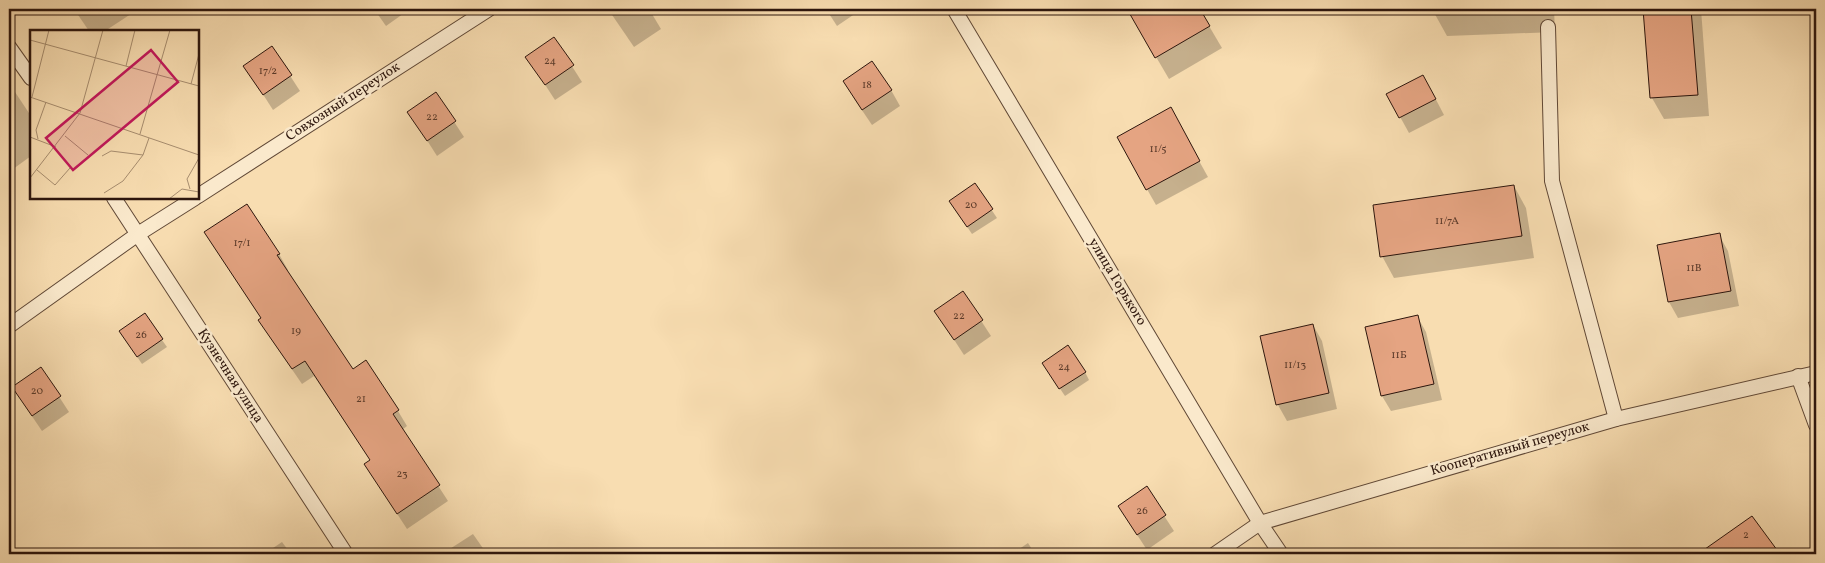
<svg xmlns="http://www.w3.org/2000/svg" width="1825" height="563" font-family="Vollkorn,serif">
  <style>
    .shadow { fill: #0003 }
    .building { fill: #e5a482; stroke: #2d160d }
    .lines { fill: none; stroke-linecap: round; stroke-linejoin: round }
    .service-casing { stroke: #604836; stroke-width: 16 }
    .service { stroke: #fae9cc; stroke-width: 14 }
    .labels { text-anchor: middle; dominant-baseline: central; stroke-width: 5; stroke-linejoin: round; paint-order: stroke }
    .number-label { font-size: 11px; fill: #5b3a2a }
    .street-label { font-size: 14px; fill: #2d160d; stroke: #fae9cc }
    .inset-road { fill: none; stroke: #a78d6f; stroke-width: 1 }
    .view { fill: #c2185b; fill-opacity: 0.15; stroke: #c2185b; stroke-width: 2.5 }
    .inset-edge { fill: none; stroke: #2d160d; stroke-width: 2.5 }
  </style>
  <rect width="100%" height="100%" fill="#f8ddb1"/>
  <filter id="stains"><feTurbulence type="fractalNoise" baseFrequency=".004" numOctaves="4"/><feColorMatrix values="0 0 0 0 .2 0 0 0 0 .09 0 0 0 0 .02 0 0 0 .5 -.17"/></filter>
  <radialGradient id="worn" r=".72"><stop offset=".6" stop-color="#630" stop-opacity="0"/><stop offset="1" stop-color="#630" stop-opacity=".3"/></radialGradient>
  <g class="shadow">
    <polygon points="74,9 133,9 134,12 105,31 89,31"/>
    <polygon points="374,9 410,9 386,26"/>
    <polygon points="608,9 649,9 661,29 634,47"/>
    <polygon points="826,9 862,9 837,26"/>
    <polygon points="1128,9 1199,9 1222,48 1169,79"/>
    <polygon points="1432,9 1554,9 1555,32 1447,36"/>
    <polygon points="1645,9 1701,9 1709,116 1664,119 1652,98"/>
    <polygon points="554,38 582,82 555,100 527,57"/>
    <polygon points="272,48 300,91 273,110 245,66"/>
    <polygon points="9,83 31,116 31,156 9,172"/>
    <polygon points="891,90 900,106 872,125 853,97"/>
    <polygon points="1432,92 1444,115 1409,133 1388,95"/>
    <polygon points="436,94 464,137 437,156 409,112"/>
    <polygon points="1179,125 1208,177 1156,205 1118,138"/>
    <polygon points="975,185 997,218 972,234 955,209"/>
    <polygon points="1514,186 1526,208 1534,258 1394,278 1382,256"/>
    <polygon points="205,233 279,254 288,270 286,271 352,371 398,411 407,426 402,430 448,501 407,529 375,480 371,461 314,376 302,384 269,336 260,320 262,319"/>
    <polygon points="1719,235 1728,251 1739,306 1678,318 1669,302 1658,246"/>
    <polygon points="963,293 991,336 964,355 936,312"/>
    <polygon points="1417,316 1426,332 1442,400 1391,411 1382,396"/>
    <polygon points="1313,325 1322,341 1337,409 1287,421 1278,405 1262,337"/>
    <polygon points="125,339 162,340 167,347 142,364"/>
    <polygon points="41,369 69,412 42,431 23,403"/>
    <polygon points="1048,371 1085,372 1089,380 1065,396"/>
    <polygon points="1146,488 1174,531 1147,550 1119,507"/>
    <polygon points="1752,518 1778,554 1701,554"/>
    <polygon points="473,534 487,554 442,554"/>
    <polygon points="282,542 291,554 264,554"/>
    <polygon points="1028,543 1035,554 1012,554"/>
  </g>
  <g class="building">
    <polygon points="1127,9 1200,9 1210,26 1155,58"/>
    <polygon points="1643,9 1691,9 1698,95 1650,98"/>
    <polygon points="554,37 574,65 545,85 525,57"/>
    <polygon points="272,46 292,75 263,95 243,66"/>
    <polygon points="872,61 892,90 862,110 843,81"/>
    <polygon points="1423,75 1436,99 1399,118 1386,94"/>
    <polygon points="436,92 456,121 427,141 407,112"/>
    <polygon points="1171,107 1200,161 1146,190 1117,137"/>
    <polygon points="975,183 993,209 967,227 949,201"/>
    <polygon points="1514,185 1522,236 1380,257 1373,205"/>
    <polygon points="247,204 280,254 277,255 353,369 366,360 399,410 393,414 440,485 397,514 364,464 370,460 305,361 292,369 258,320 261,318 204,232"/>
    <polygon points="1720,233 1731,291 1668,302 1657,245"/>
    <polygon points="963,291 983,320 954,340 934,311"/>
    <polygon points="145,313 163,339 137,357 119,331"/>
    <polygon points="1418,315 1434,384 1381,396 1365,327"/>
    <polygon points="1313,324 1329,393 1276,405 1260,336"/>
    <polygon points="1068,345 1086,372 1059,389 1042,363"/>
    <polygon points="41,367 61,396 32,416 12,387"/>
    <polygon points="1147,486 1166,515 1137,535 1118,506"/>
    <polygon points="1752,516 1780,554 1698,554"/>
  </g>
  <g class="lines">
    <defs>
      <g id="service">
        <polyline points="954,9 1260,523 1281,554"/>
        <polyline points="1548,27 1552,181 1616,419"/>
        <polyline points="9,47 31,78"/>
        <polyline points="198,196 489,9"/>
        <polyline points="114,198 346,554"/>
        <polyline points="9,326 138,234 195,198"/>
        <polyline points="1798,376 1816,425"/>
        <polyline points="1215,554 1260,523 1616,419 1816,373"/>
      </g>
    </defs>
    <use href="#service" class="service-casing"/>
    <use href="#service" class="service"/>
  </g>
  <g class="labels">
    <g class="number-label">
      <text x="550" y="61">24</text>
      <text x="268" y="71">17/2</text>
      <text x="867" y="85">18</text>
      <text x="432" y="117">22</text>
      <text x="1158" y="149">11/5</text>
      <text x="971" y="205">20</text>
      <text x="1447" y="221">11/7А</text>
      <text x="242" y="243">17/1</text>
      <text x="1694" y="268">11В</text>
      <text x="959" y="316">22</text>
      <text x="296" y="331">19</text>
      <text x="141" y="335">26</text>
      <text x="1399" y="355">11Б</text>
      <text x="1295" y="365">11/13</text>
      <text x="1064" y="367">24</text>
      <text x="37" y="391">20</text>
      <text x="361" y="399">21</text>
      <text x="402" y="474">23</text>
      <text x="1142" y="511">26</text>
      <text x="1746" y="535">2</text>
    </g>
    <g class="street-label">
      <text transform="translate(343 102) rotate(-33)">Совхозный переулок</text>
      <text transform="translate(1117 282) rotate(59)">улица Горького</text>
      <text transform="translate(230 376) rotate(57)">Кузнечная улица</text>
      <text transform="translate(1510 449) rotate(-16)">Кооперативный переулок</text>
    </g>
  </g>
  <g transform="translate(30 30)">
    <rect width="169" height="169" fill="#f8ddb1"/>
    <path class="inset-road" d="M 0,10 L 169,56M 96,36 L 105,0M 161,54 L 169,24M 0,67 L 169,125M 2,67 L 19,0M 110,104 L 140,0M 35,106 L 58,125M 0,107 L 26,117M 8,109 L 6,100 L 16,72M 72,126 L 81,121 L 113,125 L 119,108M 7,140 L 25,155 L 40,138M 0,148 L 50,83 L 73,0M 160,159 L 157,149 L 169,128M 74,163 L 93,151 L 113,125M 139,169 L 152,159 L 169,162"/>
    <path class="view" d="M 121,20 L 148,52 L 43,140 L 16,108 Z"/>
    <rect width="169" height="169" class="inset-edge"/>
  </g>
  <rect width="1825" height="563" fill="none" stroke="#f8ddb1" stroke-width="30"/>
  <rect x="10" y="10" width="1805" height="543" fill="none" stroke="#2d160d" stroke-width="2.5"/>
  <rect x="15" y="15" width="1795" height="533" fill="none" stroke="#2d160d"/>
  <rect width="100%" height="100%" filter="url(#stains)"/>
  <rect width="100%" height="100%" fill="url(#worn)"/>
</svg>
